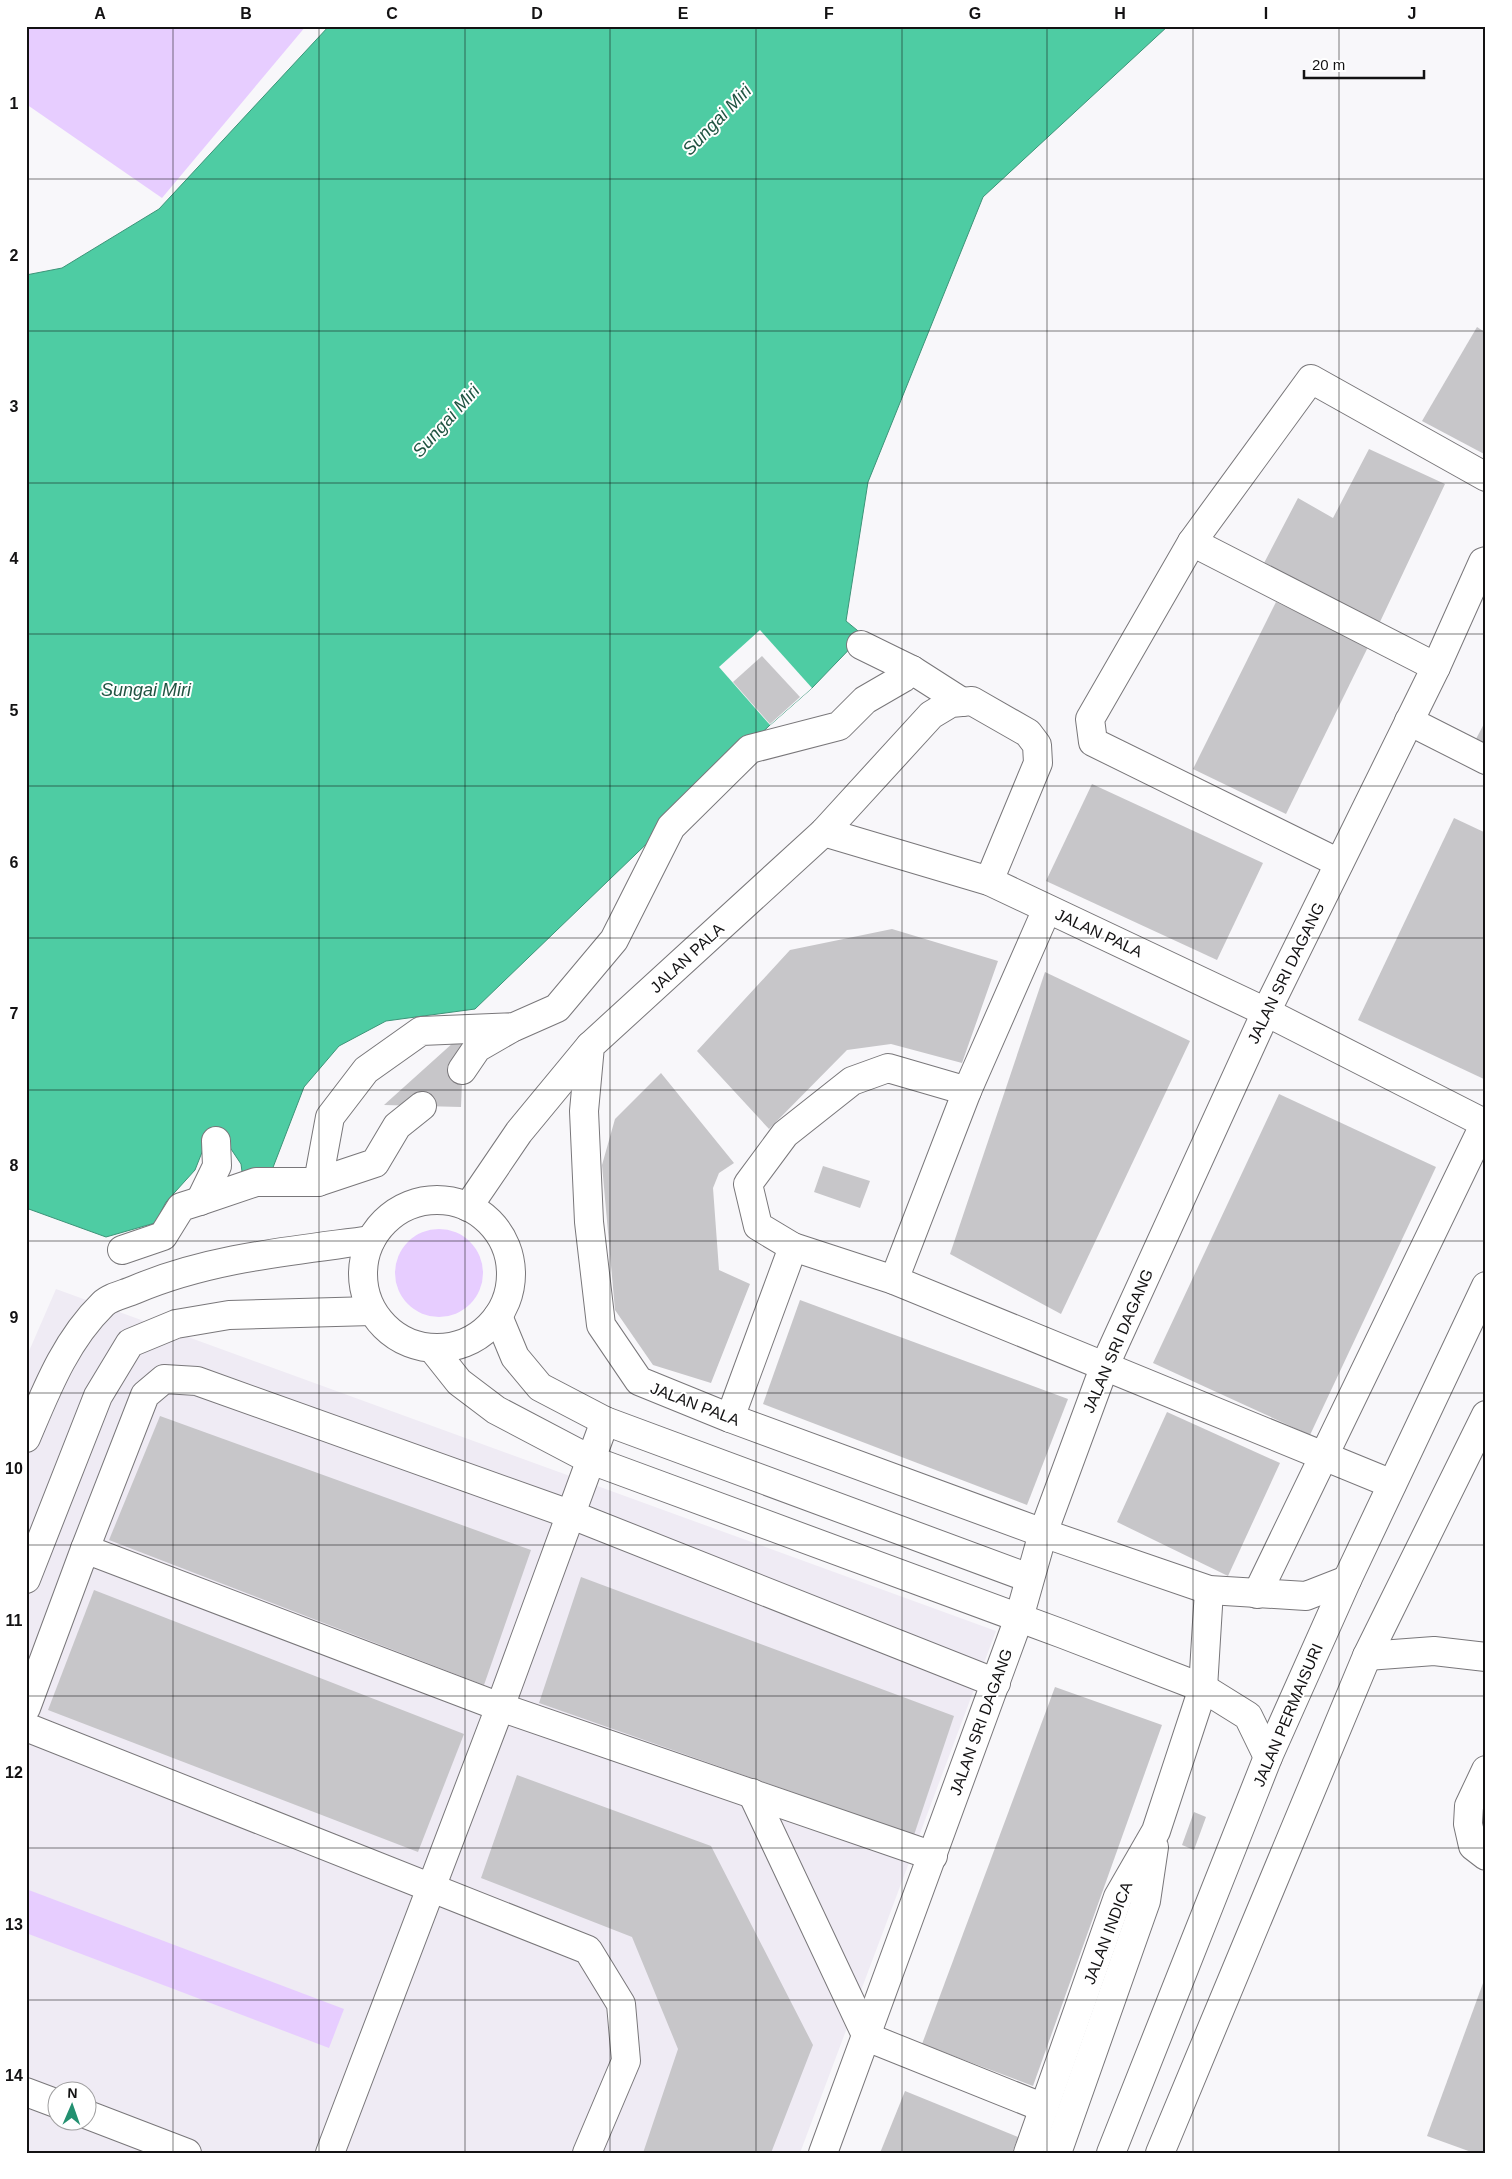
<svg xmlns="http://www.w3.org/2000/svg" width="1512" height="2179" font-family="Helvetica,sans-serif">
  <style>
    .built { fill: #efebf4; fill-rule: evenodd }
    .green { fill: #e7cdff }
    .water { fill: #4ecca3; stroke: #3c9478 }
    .pier { fill: #f8f7fa }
    .building { fill: #c7c6c9 }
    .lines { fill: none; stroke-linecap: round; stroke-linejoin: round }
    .minor-casing { stroke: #79777a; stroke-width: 30 }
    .minor { stroke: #fff; stroke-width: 28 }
    .grid { fill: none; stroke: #131213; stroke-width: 1; stroke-opacity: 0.55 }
    .labels { text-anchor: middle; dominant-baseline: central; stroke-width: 4; stroke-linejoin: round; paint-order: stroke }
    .street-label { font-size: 16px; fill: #131213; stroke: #fff }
    .water-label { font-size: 18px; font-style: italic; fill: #205442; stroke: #fff }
    .neatline { fill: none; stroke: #131213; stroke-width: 2 }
    .grid-label { font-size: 16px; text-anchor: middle; font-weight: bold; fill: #131213 }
  </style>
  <rect width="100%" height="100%" fill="#f8f7fa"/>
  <path class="built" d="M 56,1289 L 996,1631 L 800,2153 L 26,2153 L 26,1358 ZM 58,2092 L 88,2092 L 88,2122 L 58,2122 Z"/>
  <g class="green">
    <polygon points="26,26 306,26 162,198 26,104"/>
    <circle cx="439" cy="1273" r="44"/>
    <polygon points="26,1889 344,2009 329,2048 26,1933"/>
  </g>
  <polygon class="water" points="329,26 1168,26 983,197 868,482 846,621 863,635 812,688 770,725 475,1009 386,1021 339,1046 304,1087 272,1170 243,1179 241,1164 223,1137 208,1137 195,1170 166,1202 155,1223 106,1237 26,1208 26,275 62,268 159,209"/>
  <polygon class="pier" points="760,630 812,688 770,725 719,667"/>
  <g class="building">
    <polygon points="1477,327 1486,333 1486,455 1422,421"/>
    <polygon points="1369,449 1445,484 1379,624 1263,565 1298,498 1333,518"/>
    <polygon points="1276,602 1368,647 1286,814 1193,769"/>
    <polygon points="762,656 800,697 770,724 733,682"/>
    <polygon points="1486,720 1486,744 1476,739"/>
    <polygon points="1092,784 1263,863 1217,960 1046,881"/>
    <polygon points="1454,818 1486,833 1486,1080 1358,1020"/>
    <polygon points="892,929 998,961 962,1063 891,1044 847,1050 769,1129 697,1051 790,950"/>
    <polygon points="1045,972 1190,1041 1061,1314 950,1254"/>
    <polygon points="464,1033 461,1107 384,1105"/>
    <polygon points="661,1073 734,1163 719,1173 713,1188 719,1270 750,1284 711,1383 653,1365 615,1310 602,1165 615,1119"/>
    <polygon points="1279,1094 1436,1167 1310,1435 1153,1363"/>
    <polygon points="823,1166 870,1181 860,1208 814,1192"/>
    <polygon points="800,1300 1068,1399 1027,1505 763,1404"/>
    <polygon points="1167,1412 1280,1463 1228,1576 1117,1522"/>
    <polygon points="160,1416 531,1550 484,1685 109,1540"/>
    <polygon points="581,1577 954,1716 914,1835 539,1703"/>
    <polygon points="94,1590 464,1734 418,1852 48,1710"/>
    <polygon points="1055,1687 1162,1725 1033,2086 922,2044"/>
    <polygon points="517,1775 711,1846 813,2045 771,2153 643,2153 678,2049 632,1937 481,1878"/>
    <polygon points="1194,1812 1206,1817 1194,1850 1182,1845"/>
    <polygon points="1486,1975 1486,2153 1474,2153 1427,2136"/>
    <polygon points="905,2091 1018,2137 1012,2153 880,2153"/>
  </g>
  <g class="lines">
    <defs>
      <g id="minor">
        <polyline points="1192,542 1436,667"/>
        <polyline points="861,645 912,670 962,702"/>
        <polyline points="1409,721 1486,760"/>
        <polyline points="824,832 989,881 1266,1012 1486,1124"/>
        <polyline points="1339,863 1093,742 1090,719 1192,542 1311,379 1486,477"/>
        <polyline points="989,881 1038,763 1037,745 1028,733 972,701 951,703 931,715 824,832 590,1046 584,1111 589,1222 601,1325 639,1381 730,1418 1043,1533 1209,1590 1306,1596 1347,1580"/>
        <polyline points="1047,909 967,1091 894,1280 1392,1484"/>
        <polyline points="462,1070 477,1048 510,1029"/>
        <polyline points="318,1182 375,1163 397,1126 422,1106"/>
        <circle cx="437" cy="1274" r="74"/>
        <polyline points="200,1201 217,1166 216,1141"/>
        <polyline points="468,1207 519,1132 590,1046"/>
        <polyline points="122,1250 163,1236 181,1207 200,1201 256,1182 318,1182 330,1117 366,1070 421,1031 514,1027 557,1008 614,940 671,827 750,749 839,726 865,700 903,678 912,670"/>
        <polyline points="894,1280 793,1247 758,1226 748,1184 785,1134 852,1081 888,1068 967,1091"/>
        <polyline points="498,1316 515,1357 540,1387 605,1421 1029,1578"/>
        <polyline points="432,1348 459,1382 496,1410 591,1460 1063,1634 1203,1688 1248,1716 1268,1757"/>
        <polyline points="730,1418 793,1247"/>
        <path d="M 26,1438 C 46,1391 65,1341 103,1304 C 110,1297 125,1294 134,1290 C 209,1258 291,1251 371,1240"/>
        <polyline points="85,1549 145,1395 164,1379 197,1381 572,1515 996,1683"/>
        <polyline points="26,1579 98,1396 130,1343 176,1324 229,1315 372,1311"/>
        <polyline points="1257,1594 1485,1123"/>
        <polyline points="1367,1656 1434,1651 1486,1657"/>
        <polyline points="26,1708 85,1549 500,1707 933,1856"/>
        <polyline points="26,1727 588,1950 621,2004 626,2061 587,2153"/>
        <polyline points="1486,1770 1469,1806 1468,1824 1473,1846 1486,1856"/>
        <polyline points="752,1793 867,2037 1044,2108"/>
        <polyline points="26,2092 58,2104"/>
        <polyline points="88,2115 187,2153"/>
        <polyline points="330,2153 500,1707 605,1421"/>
        <polyline points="823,2153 1019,1618 1043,1533 1105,1365 1266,1012 1436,667 1483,562 1486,561"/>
        <polyline points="1028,2153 1118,1897 1156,1831 1203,1688 1209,1590"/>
        <polyline points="1057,2153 1146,1901 1154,1847"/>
        <polyline points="1111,2153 1268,1757 1347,1580 1486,1286"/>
        <polyline points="1160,2153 1367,1656 1486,1415"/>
      </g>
    </defs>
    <use href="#minor" class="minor-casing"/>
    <use href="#minor" class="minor"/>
  </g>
  <path class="grid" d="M 173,26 L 173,2153M 319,26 L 319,2153M 465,26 L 465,2153M 610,26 L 610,2153M 756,26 L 756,2153M 902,26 L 902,2153M 1047,26 L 1047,2153M 1193,26 L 1193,2153M 1339,26 L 1339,2153M 26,179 L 1486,179M 26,331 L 1486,331M 26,483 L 1486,483M 26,634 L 1486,634M 26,786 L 1486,786M 26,938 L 1486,938M 26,1090 L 1486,1090M 26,1241 L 1486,1241M 26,1393 L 1486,1393M 26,1545 L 1486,1545M 26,1696 L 1486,1696M 26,1848 L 1486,1848M 26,2000 L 1486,2000"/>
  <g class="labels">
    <g class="street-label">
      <text transform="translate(1099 933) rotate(25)">JALAN PALA</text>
      <text transform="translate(687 958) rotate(-43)">JALAN PALA</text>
      <text transform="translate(1286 973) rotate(-64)">JALAN SRI DAGANG</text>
      <text transform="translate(1118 1341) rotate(-67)">JALAN SRI DAGANG</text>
      <text transform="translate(695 1404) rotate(21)">JALAN PALA</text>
      <text transform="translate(1288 1715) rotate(-67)">JALAN PERMAISURI</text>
      <text transform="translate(981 1722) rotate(-70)">JALAN SRI DAGANG</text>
      <text transform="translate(1108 1933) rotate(-69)">JALAN INDICA</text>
    </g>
    <g class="water-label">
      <text transform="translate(717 120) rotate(-46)">Sungai Miri</text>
      <text transform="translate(446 421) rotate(-48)">Sungai Miri</text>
      <text x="146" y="690">Sungai Miri</text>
    </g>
  </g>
  <rect width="1512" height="2179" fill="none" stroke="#ffffff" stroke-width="55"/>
  <g transform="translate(72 2106) rotate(2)"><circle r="24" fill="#ffffff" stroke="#a1a0a1"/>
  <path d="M0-4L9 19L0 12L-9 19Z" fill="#239070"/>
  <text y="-8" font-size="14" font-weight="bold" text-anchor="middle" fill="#131213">N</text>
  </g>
  <path d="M1304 70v8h120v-8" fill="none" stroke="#131213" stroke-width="2.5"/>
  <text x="1312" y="70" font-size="15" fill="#131213" stroke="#ffffff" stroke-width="4" paint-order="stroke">20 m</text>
  <rect x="28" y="28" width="1456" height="2124" class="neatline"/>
  <g class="grid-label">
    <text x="100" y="19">A</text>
    <text x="246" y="19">B</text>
    <text x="392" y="19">C</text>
    <text x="537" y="19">D</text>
    <text x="683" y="19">E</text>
    <text x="829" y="19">F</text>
    <text x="975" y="19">G</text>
    <text x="1120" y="19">H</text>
    <text x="1266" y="19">I</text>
    <text x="1412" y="19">J</text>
    <text x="14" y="109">1</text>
    <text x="14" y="261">2</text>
    <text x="14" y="412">3</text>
    <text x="14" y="564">4</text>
    <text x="14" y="716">5</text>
    <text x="14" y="868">6</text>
    <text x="14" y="1019">7</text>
    <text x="14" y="1171">8</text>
    <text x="14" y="1323">9</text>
    <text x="14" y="1474">10</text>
    <text x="14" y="1626">11</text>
    <text x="14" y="1778">12</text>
    <text x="14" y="1930">13</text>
    <text x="14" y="2081">14</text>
  </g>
</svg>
